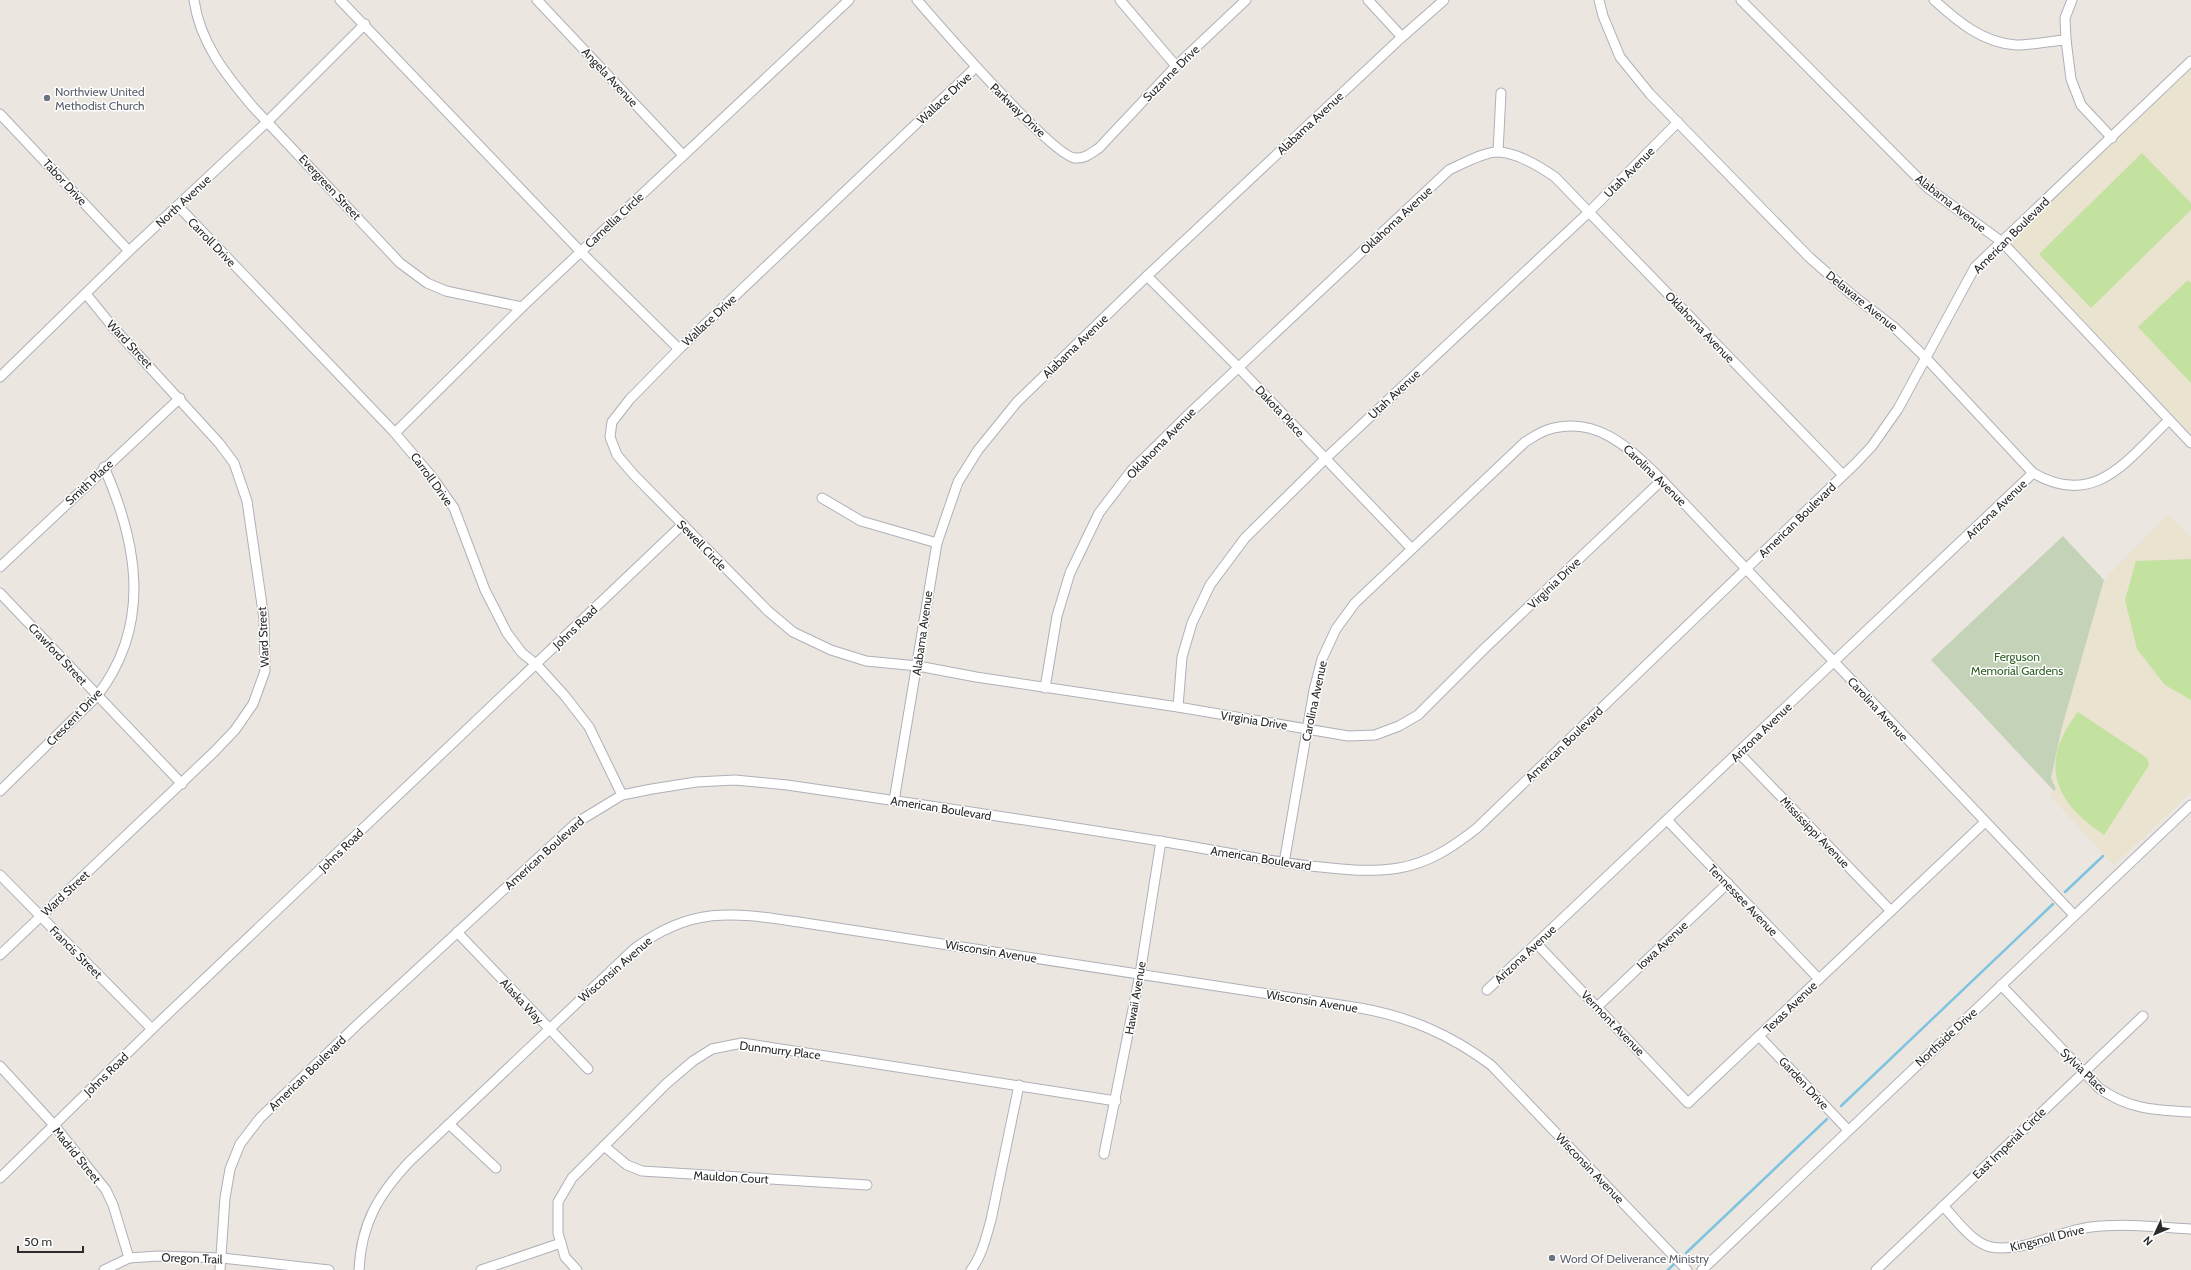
<svg xmlns="http://www.w3.org/2000/svg" width="2191" height="1270" font-family="Cabin,sans-serif">
  <style>
    .education { fill: #eae3d0 }
    .cemetery { fill: #c4d3b8 }
    .pitch { fill: #c3e19f }
    .lines { fill: none; stroke-linecap: round; stroke-linejoin: round }
    .stream { stroke: #7ec3e0; stroke-width: 2.5 }
    .minor-casing { stroke: #afb0ba; stroke-width: 11 }
    .minor { stroke: #fff; stroke-width: 9 }
    .worship-dot { fill: #6b7280; stroke: #fff; stroke-width: 1.5 }
    .labels { text-anchor: middle; dominant-baseline: central; stroke-width: 3; stroke-linejoin: round; paint-order: stroke }
    .street-label { font-size: 12px; fill: #2b2b2b; stroke: #fff }
    .worship-label { font-size: 12px; fill: #5b616d; stroke: #fff; text-anchor: start }
    .park-label { font-size: 12px; fill: #2e6023; stroke: #fff }
  </style>
  <rect width="100%" height="100%" fill="#ebe6df"/>
  <g class="education">
    <polygon points="2191,66 2191,434 2009,242"/>
    <polygon points="2169,514 2191,538 2191,792 2114,865 2049,795 2056,789 2051,778 2062,727 2104,580"/>
  </g>
  <polygon class="cemetery" points="2063,536 2104,580 2062,727 2051,778 2056,789 2054,791 1931,660"/>
  <g class="pitch">
    <polygon points="2142,153 2191,203 2191,210 2091,308 2039,254"/>
    <polygon points="2188,280 2191,283 2191,383 2138,327"/>
    <polygon points="2191,559 2191,700 2165,685 2137,649 2125,600 2136,561"/>
    <path d="M 2078,712 L 2147,758 L 2149,765 L 2104,835 C 2054,802 2038,763 2078,712 Z"/>
  </g>
  <g class="lines">
    <g class="stream">
      <polyline points="2065,892 2103,856"/>
      <polyline points="1841,1106 2053,904"/>
      <polyline points="1686,1253 1827,1119"/>
      <polyline points="1668,1270 1675,1263"/>
    </g>
    <defs>
      <g id="minor">
        <path d="M 194,0 C 200,43 226,75 253,107 L 400,263 L 427,283 L 446,291 L 522,307"/>
        <polyline points="340,0 581,252 679,349"/>
        <polyline points="537,0 683,155"/>
        <path d="M 917,0 C 937,23 1053,157 1075,158 C 1085,159 1091,153 1099,148 L 1176,66 L 1246,0"/>
        <polyline points="1120,0 1176,66"/>
        <polyline points="1368,0 1402,37"/>
        <path d="M 1599,0 L 1603,16 L 1620,57 L 1650,94 L 1809,257 L 1851,294 L 1894,327 L 1926,358 L 2033,473 C 2095,509 2127,460 2169,420"/>
        <polyline points="1741,0 1928,188 2002,242 2191,443"/>
        <path d="M 1934,0 C 1957,21 1983,43 2016,45 C 2032,45 2050,41 2066,40"/>
        <polyline points="2072,0 2065,18 2066,40 2071,79 2081,105 2112,138"/>
        <polyline points="975,68 679,349 630,399 612,422 610,437 617,455 634,475 768,611 793,632 831,650 866,661 918,666 976,677 1178,707 1348,736 1375,735 1399,726 1418,715 1484,649 1662,480"/>
        <polyline points="0,114 129,251"/>
        <polyline points="1498,152 1501,93"/>
        <polyline points="178,206 395,433 432,477 454,508 485,590 507,633 522,653 536,664 565,696 589,727 622,795"/>
        <polyline points="1147,276 1238,367 1411,548"/>
        <polyline points="0,377 129,251 268,121 365,24"/>
        <polyline points="395,433 522,307 849,0"/>
        <polyline points="822,498 861,521 937,543"/>
        <polyline points="0,567 180,398"/>
        <polyline points="0,593 182,784"/>
        <path d="M 1045,688 L 1057,616 L 1070,573 L 1099,513 L 1131,471 L 1192,411 L 1449,170 C 1462,164 1485,151 1499,152 C 1518,153 1539,166 1555,177 L 1843,475"/>
        <polyline points="1178,707 1182,657 1192,623 1210,585 1245,538 1325,459 1589,212 1678,122"/>
        <polyline points="1739,753 1891,911"/>
        <path d="M 0,791 L 97,696 C 152,625 138,544 104,467"/>
        <polyline points="894,801 937,543 958,482 978,450 1017,402 1147,276 1402,37 1444,0"/>
        <polyline points="1668,821 1819,979"/>
        <path d="M 1284,863 L 1314,690 L 1322,659 L 1336,629 L 1355,603 L 1525,442 C 1532,438 1540,432 1547,430 C 1597,414 1630,449 1662,480 L 2074,915"/>
        <polyline points="0,875 152,1029"/>
        <polyline points="457,932 588,1069"/>
        <polyline points="1537,944 1688,1103 1985,822"/>
        <polyline points="0,955 214,752 235,730 253,704 265,671 264,619 247,501 234,463 219,443 112,326 86,294"/>
        <path d="M 2001,985 L 2099,1088 C 2130,1110 2155,1110 2191,1112"/>
        <polyline points="1487,990 2033,473"/>
        <polyline points="1597,1007 1728,883"/>
        <polyline points="1759,1036 1848,1130"/>
        <polyline points="0,1066 54,1125 106,1190 113,1205 129,1258"/>
        <polyline points="449,1124 496,1168"/>
        <polyline points="604,1146 627,1165 642,1171 867,1185"/>
        <polyline points="1104,1154 1140,974 1161,841"/>
        <polyline points="0,1178 152,1029 683,524"/>
        <path d="M 1943,1206 C 1956,1219 1972,1243 1991,1247 C 2022,1253 2059,1231 2091,1227 C 2124,1223 2158,1227 2191,1229"/>
        <polyline points="104,1270 129,1258 158,1256 222,1258 329,1270"/>
        <path d="M 220,1270 L 225,1198 L 230,1169 L 240,1144 L 260,1118 L 358,1024 L 576,823 L 622,795 L 652,789 L 696,782 L 735,780 L 787,785 C 911,803 1035,821 1159,841 C 1210,849 1260,860 1310,866 C 1339,869 1369,873 1399,868 C 1429,863 1453,847 1477,828 L 1856,463 L 1872,446 L 1898,409 L 1975,267 L 2191,61"/>
        <path d="M 359,1270 C 361,1223 379,1194 410,1161 L 634,949 C 694,904 736,913 805,923 L 1360,1008 C 1410,1017 1451,1035 1491,1065 L 1687,1270"/>
        <polyline points="481,1270 561,1243"/>
        <polyline points="577,1270 565,1257 558,1233 558,1202 572,1178 666,1084 693,1061 712,1049 742,1043 1116,1101"/>
        <path d="M 971,1270 C 982,1256 986,1237 991,1220 L 1019,1085"/>
        <polyline points="1702,1270 2191,805"/>
        <polyline points="1876,1270 2143,1016"/>
      </g>
    </defs>
    <use href="#minor" class="minor-casing"/>
    <use href="#minor" class="minor"/>
  </g>
  <g class="worship-dot">
    <circle cx="47" cy="98" r="4"/>
    <circle cx="1552" cy="1258" r="4"/>
  </g>
  <g class="labels">
    <g class="street-label">
      <text transform="translate(1171 73) rotate(-45)">Suzanne Drive</text>
      <text transform="translate(610 77) rotate(47)">Angela Avenue</text>
      <text transform="translate(944 98) rotate(-43)">Wallace Drive</text>
      <text transform="translate(1018 110) rotate(44)">Parkway Drive</text>
      <text transform="translate(1310 123) rotate(-43)">Alabama Avenue</text>
      <text transform="translate(1629 172) rotate(-45)">Utah Avenue</text>
      <text transform="translate(65 182) rotate(47)">Tabor Drive</text>
      <text transform="translate(330 187) rotate(47)">Evergreen Street</text>
      <text transform="translate(183 201) rotate(-43)">North Avenue</text>
      <text transform="translate(1951 203) rotate(38)">Alabama Avenue</text>
      <text transform="translate(614 220) rotate(-43)">Camellia Circle</text>
      <text transform="translate(1396 220) rotate(-43)">Oklahoma Avenue</text>
      <text transform="translate(2011 235) rotate(-45)">American Boulevard</text>
      <text transform="translate(212 242) rotate(46)">Carroll Drive</text>
      <text transform="translate(1862 301) rotate(39)">Delaware Avenue</text>
      <text transform="translate(709 320) rotate(-43)">Wallace Drive</text>
      <text transform="translate(1700 327) rotate(46)">Oklahoma Avenue</text>
      <text transform="translate(130 344) rotate(47)">Ward Street</text>
      <text transform="translate(1075 346) rotate(-44)">Alabama Avenue</text>
      <text transform="translate(1394 394) rotate(-43)">Utah Avenue</text>
      <text transform="translate(1280 411) rotate(47)">Dakota Place</text>
      <text transform="translate(1161 443) rotate(-46)">Oklahoma Avenue</text>
      <text transform="translate(1655 475) rotate(44)">Carolina Avenue</text>
      <text transform="translate(432 479) rotate(54)">Carroll Drive</text>
      <text transform="translate(89 482) rotate(-43)">Smith Place</text>
      <text transform="translate(1996 509) rotate(-44)">Arizona Avenue</text>
      <text transform="translate(1797 520) rotate(-44)">American Boulevard</text>
      <text transform="translate(702 545) rotate(46)">Sewell Circle</text>
      <text transform="translate(1554 583) rotate(-44)">Virginia Drive</text>
      <text transform="translate(575 627) rotate(-44)">Johns Road</text>
      <text transform="translate(922 633) rotate(-82)">Alabama Avenue</text>
      <text transform="translate(263 637) rotate(-93)">Ward Street</text>
      <text transform="translate(58 654) rotate(47)">Crawford Street</text>
      <text transform="translate(1314 701) rotate(-78)">Carolina Avenue</text>
      <text transform="translate(1878 709) rotate(47)">Carolina Avenue</text>
      <text transform="translate(74 717) rotate(-46)">Crescent Drive</text>
      <text transform="translate(1254 720) rotate(9)">Virginia Drive</text>
      <text transform="translate(1761 732) rotate(-44)">Arizona Avenue</text>
      <text transform="translate(1564 744) rotate(-44)">American Boulevard</text>
      <text transform="translate(941 808) rotate(9)">American Boulevard</text>
      <text transform="translate(1815 832) rotate(46)">Mississippi Avenue</text>
      <text transform="translate(341 850) rotate(-44)">Johns Road</text>
      <text transform="translate(544 853) rotate(-42)">American Boulevard</text>
      <text transform="translate(1261 858) rotate(9)">American Boulevard</text>
      <text transform="translate(65 893) rotate(-43)">Ward Street</text>
      <text transform="translate(1743 900) rotate(46)">Tennessee Avenue</text>
      <text transform="translate(1662 945) rotate(-43)">Iowa Avenue</text>
      <text transform="translate(991 951) rotate(9)">Wisconsin Avenue</text>
      <text transform="translate(76 952) rotate(45)">Francis Street</text>
      <text transform="translate(1525 954) rotate(-43)">Arizona Avenue</text>
      <text transform="translate(615 969) rotate(-41)">Wisconsin Avenue</text>
      <text transform="translate(1135 998) rotate(-80)">Hawaii Avenue</text>
      <text transform="translate(522 1001) rotate(47)">Alaska Way</text>
      <text transform="translate(1312 1001) rotate(9)">Wisconsin Avenue</text>
      <text transform="translate(1790 1007) rotate(-44)">Texas Avenue</text>
      <text transform="translate(1613 1023) rotate(46)">Vermont Avenue</text>
      <text transform="translate(1946 1037) rotate(-43)">Northside Drive</text>
      <text transform="translate(780 1050) rotate(7)">Dunmurry Place</text>
      <text transform="translate(2084 1071) rotate(44)">Sylvia Place</text>
      <text transform="translate(307 1073) rotate(-44)">American Boulevard</text>
      <text transform="translate(106 1074) rotate(-44)">Johns Road</text>
      <text transform="translate(1804 1083) rotate(47)">Garden Drive</text>
      <text transform="translate(2009 1143) rotate(-44)">East Imperial Circle</text>
      <text transform="translate(77 1155) rotate(51)">Madrid Street</text>
      <text transform="translate(1590 1168) rotate(46)">Wisconsin Avenue</text>
      <text transform="translate(731 1177) rotate(3)">Mauldon Court</text>
      <text transform="translate(2047 1238) rotate(-14)">Kingsnoll Drive</text>
      <text transform="translate(192 1258) rotate(2)">Oregon Trail</text>
    </g>
    <g class="worship-label">
      <text x="55" y="91">Northview United<tspan x="55" dy="14">Methodist Church</tspan></text>
      <text x="1560" y="1258">Word Of Deliverance Ministry</text>
    </g>
    <g class="park-label">
      <text x="2017" y="656">Ferguson<tspan x="2017" dy="14">Memorial Gardens</tspan></text>
    </g>
  </g>
  <g transform="translate(2155 1234) rotate(226)" stroke="#ffffff" stroke-width="3" paint-order="stroke">
  <path d="M0-3L7 15L0 10L-7 15Z" fill="#2b2b2b"/>
  <text y="-6" font-size="11" font-weight="bold" text-anchor="middle" fill="#2b2b2b">N</text>
  </g>
  <path d="M18 1246v6h65v-6" fill="none" stroke="#2b2b2b" stroke-width="2"/>
  <text x="24" y="1246" font-size="12" fill="#2b2b2b" stroke="#ffffff" stroke-width="3" paint-order="stroke">50 m</text>
</svg>
